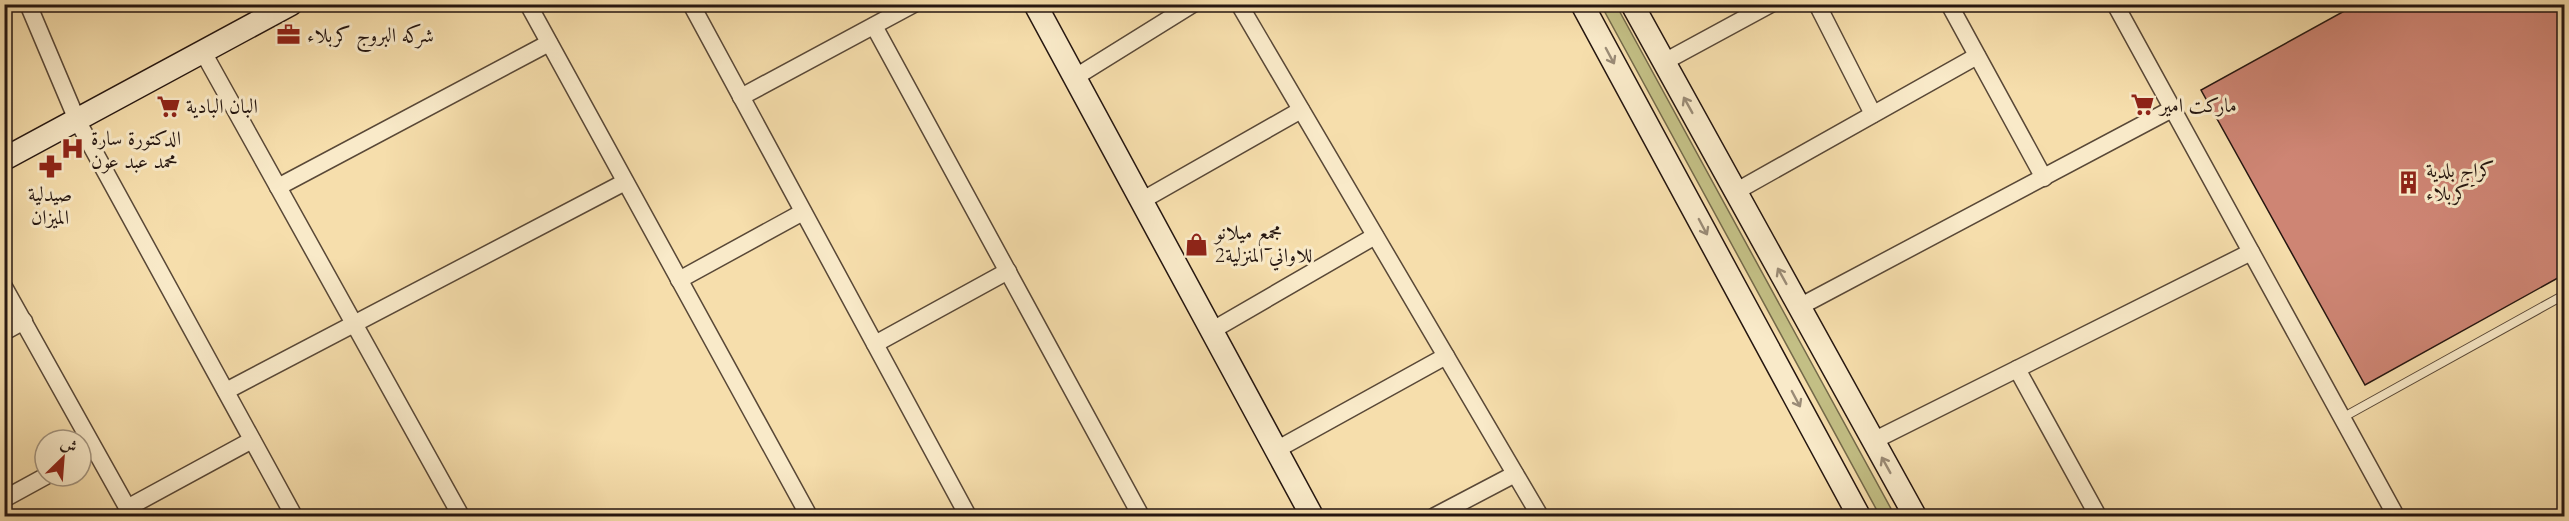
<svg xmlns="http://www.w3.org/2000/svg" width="2569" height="521" font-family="Cardo,Amiri,serif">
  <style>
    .green { fill: #c3bf85; stroke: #746a4a; stroke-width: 1.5 }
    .building { fill: #ce8574; stroke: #251610; stroke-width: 1.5 }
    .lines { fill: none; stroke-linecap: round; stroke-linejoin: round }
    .lane-casing { stroke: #594837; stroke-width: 10 }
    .street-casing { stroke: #594837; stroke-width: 19 }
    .secondary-casing { stroke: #251610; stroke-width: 25 }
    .lane { stroke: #f9eac9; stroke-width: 8 }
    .street { stroke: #f9eac9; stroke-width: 16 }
    .secondary { stroke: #f9eac9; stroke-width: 22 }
    .oneway { stroke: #9a8b76 }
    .labels { text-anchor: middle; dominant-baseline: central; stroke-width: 6; stroke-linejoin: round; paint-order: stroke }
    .poi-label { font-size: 20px; fill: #251610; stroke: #f9eac9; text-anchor: start }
  </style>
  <rect width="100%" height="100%" fill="#f6deac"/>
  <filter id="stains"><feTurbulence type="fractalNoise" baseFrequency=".00333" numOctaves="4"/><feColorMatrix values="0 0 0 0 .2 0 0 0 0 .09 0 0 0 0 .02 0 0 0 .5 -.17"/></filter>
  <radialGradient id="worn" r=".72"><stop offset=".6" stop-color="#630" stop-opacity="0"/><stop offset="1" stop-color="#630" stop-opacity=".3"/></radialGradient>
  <polygon class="green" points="1601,5 1616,5 1895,516 1880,516"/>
  <polygon class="building" points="2357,4 2565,4 2565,274 2365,385 2201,90"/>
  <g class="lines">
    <defs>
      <polyline id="lane" points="2342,418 2564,295"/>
      <g id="street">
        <polyline points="28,4 77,120 294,516"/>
        <polyline points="528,4 809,516"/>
        <polyline points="691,4 968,516"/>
        <polyline points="1239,4 1540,516"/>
        <polyline points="1817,4 1873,114"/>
        <polyline points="1949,4 2044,178"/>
        <polyline points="2115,4 2396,516"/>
        <polyline points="874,26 1141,516"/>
        <polyline points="203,52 461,516"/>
        <polyline points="1664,62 1771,4"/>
        <polyline points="1074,78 1193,4"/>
        <polyline points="741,97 914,4"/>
        <polyline points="278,187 549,43"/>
        <polyline points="1735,192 1977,56"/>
        <polyline points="1141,201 1301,110"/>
        <polyline points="679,280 803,212"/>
        <polyline points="4,287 132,516"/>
        <polyline points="1799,307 2172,109"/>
        <polyline points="1211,331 1375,236"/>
        <polyline points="4,332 24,321"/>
        <polyline points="875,344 1008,271"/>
        <polyline points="2017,369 2098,516"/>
        <polyline points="226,391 625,182"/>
        <polyline points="1873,441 2251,252"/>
        <polyline points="1276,450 1446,356"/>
        <polyline points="4,499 46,476"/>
        <polyline points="127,508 252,440"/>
        <polyline points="1435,516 1515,474"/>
      </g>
      <g id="secondary">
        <polyline points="1035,4 1312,516"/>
        <polyline points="1582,4 1859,516"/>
        <polyline points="1632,4 1915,516"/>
        <polyline points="4,159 291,4"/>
      </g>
    </defs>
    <use href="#lane" class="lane-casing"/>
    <use href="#street" class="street-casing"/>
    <use href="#secondary" class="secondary-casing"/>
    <use href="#lane" class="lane"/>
    <use href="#street" class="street"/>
    <use href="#secondary" class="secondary"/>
  </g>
  <defs><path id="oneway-shaft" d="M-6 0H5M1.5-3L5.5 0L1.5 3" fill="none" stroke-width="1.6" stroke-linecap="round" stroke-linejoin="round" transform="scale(1.5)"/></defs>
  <g class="oneway">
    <use href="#oneway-shaft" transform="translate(1610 56) rotate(62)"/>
    <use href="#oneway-shaft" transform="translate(1688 105) rotate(-119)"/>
    <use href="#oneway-shaft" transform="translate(1703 227) rotate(62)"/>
    <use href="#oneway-shaft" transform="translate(1782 276) rotate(-119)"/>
    <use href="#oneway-shaft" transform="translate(1796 399) rotate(62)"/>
    <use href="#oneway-shaft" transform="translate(1886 465) rotate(-119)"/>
  </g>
  <defs>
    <symbol id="office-bare" viewBox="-9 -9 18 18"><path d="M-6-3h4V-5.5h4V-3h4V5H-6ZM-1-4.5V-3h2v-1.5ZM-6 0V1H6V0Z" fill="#8f2418" stroke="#f9eac9" stroke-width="2.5" paint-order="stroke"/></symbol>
    <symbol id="supermarket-bare" viewBox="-9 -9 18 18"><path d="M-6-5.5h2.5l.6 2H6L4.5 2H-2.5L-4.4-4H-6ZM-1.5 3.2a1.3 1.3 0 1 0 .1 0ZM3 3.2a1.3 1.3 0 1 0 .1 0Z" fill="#8f2418" stroke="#f9eac9" stroke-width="2.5" paint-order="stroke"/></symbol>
    <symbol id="hospital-bare" viewBox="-9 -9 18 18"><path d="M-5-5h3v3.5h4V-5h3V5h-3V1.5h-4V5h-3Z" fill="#8f2418" stroke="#f9eac9" stroke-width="2.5" paint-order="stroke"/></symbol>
    <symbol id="pharmacy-bare" viewBox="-9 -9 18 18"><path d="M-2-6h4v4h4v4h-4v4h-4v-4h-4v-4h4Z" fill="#8f2418" stroke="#f9eac9" stroke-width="2.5" paint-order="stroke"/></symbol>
    <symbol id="building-bare" viewBox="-9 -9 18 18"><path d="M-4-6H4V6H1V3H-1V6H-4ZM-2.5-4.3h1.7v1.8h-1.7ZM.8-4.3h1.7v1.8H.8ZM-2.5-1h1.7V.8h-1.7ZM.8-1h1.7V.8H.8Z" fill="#8f2418" stroke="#f9eac9" stroke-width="2.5" paint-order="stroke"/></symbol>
    <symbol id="shop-bare" viewBox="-9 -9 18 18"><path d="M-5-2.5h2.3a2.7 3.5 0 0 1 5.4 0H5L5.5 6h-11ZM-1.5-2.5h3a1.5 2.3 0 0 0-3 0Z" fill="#8f2418" stroke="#f9eac9" stroke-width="2.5" paint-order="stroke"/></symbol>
  </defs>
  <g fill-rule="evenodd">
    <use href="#office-bare" x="272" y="18" width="33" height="33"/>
    <use href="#supermarket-bare" x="2126" y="88" width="33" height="33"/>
    <use href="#supermarket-bare" x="152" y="90" width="33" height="33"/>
    <use href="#hospital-bare" x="56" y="132" width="33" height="33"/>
    <use href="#pharmacy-bare" x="34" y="150" width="33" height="33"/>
    <use href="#building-bare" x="2392" y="166" width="33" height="33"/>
    <use href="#shop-bare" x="1180" y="228" width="33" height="33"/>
  </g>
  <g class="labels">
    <g class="poi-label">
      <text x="307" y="35">شركه البروج كربلاء</text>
      <text x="2160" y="105">ماركت امير</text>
      <text x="186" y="106">البان البادية</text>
      <text x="91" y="138">الدكتورة سارة<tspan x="91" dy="23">محمد عبد عون</tspan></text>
      <text x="2426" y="170">كراج بلدية<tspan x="2426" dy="23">كربلاء</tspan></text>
      <text x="50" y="194" text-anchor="middle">صيدلية<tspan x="50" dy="23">الميزان</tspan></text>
      <text x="1215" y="232">مجمع ميلانو<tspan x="1215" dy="23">للاواني المنزلية2</tspan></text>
    </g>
  </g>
  <rect width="2569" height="521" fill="none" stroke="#f6deac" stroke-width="24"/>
  <rect x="6" y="6" width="2557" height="509" fill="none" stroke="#251610" stroke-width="3"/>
  <rect x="12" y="12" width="2545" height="497" fill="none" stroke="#251610" stroke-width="1.5"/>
  <g transform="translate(63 458) rotate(25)"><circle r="28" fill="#f9eac9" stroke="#a4957f" stroke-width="1.5"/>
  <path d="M0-4.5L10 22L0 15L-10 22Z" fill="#8f2418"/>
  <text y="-9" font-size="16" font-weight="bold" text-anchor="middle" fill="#251610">ش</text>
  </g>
  <rect width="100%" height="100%" filter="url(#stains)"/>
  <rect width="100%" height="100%" fill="url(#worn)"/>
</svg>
